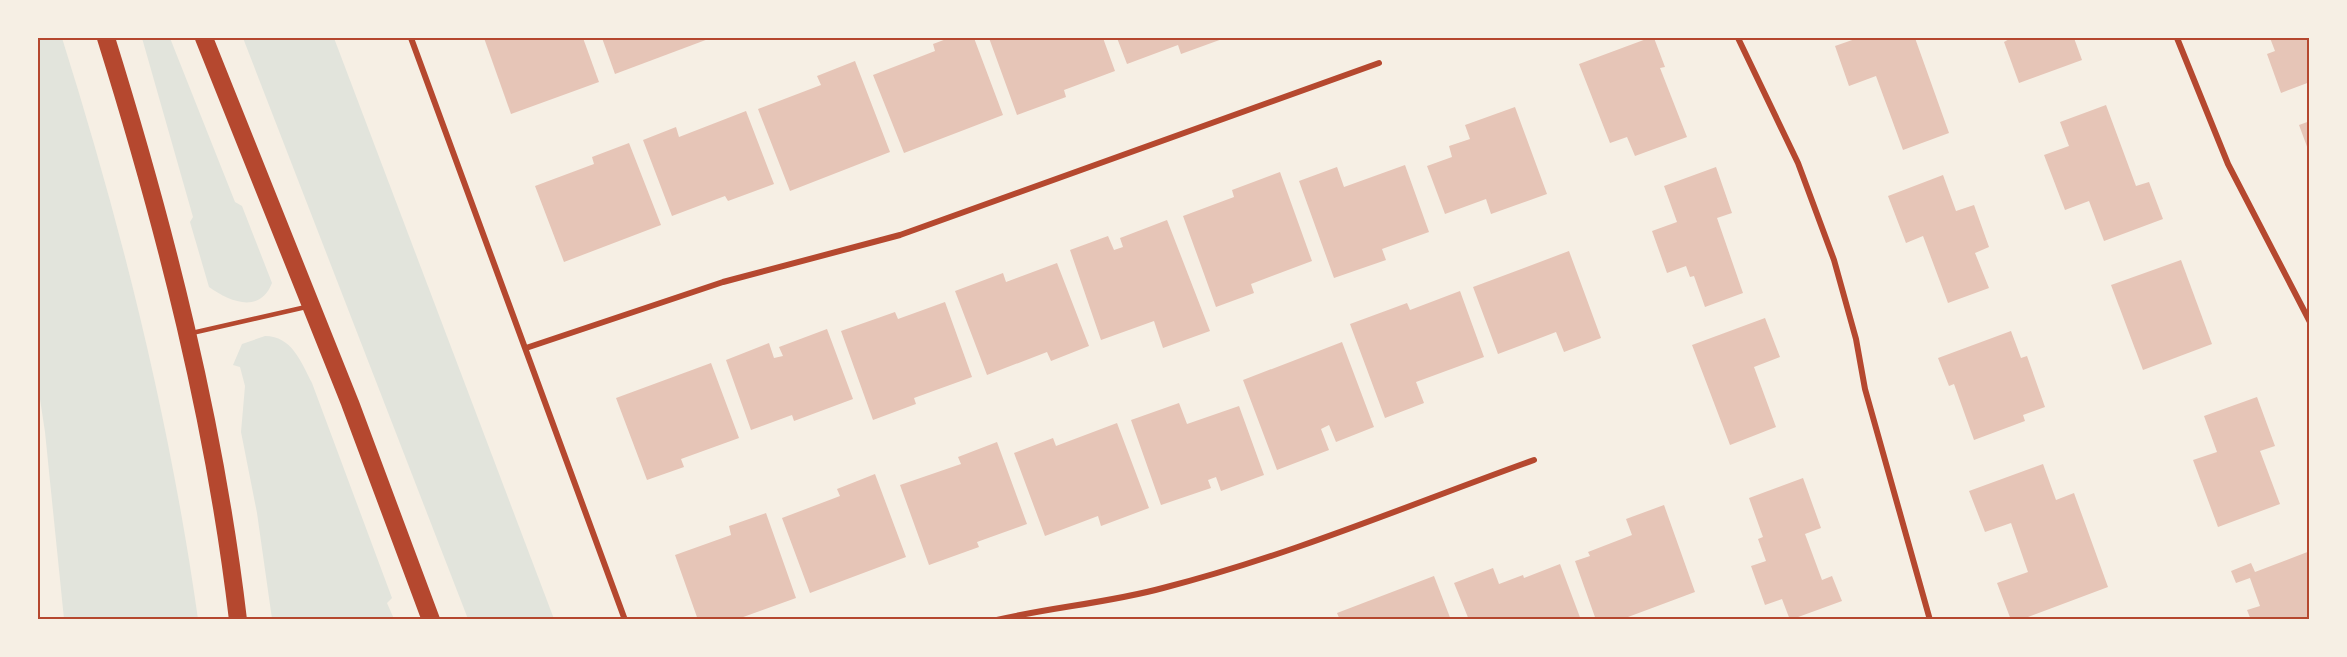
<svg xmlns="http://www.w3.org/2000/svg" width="2347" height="657" font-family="Cabin,sans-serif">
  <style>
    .green { fill: #e2e4dc }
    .building { fill: #e6c5b7 }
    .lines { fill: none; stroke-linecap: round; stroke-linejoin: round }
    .service { stroke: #b5482f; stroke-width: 4.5 }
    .minor { stroke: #b5482f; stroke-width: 6 }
    .motorway { stroke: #b5482f; stroke-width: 18 }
    .neatline { fill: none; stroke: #b5482f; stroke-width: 2 }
  </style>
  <rect width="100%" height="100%" fill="#f6efe4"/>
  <g class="green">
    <path d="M 38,38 L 62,38 C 122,228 170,421 198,619 L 64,619 L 45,432 L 38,386 Z"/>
    <path d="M 142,38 L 170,38 L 235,202 L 242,206 L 272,283 C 260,314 230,302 209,287 L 190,222 L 193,217 Z"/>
    <polygon points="243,38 334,38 554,619 468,619"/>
    <path d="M 265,336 C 292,336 301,362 312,383 L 392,598 L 387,603 L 394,619 L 272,619 L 257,513 L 241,432 L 245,386 L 240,367 L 233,365 L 242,344 Z"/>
  </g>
  <g class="building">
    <polygon points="484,38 583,38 599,82 511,114"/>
    <polygon points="602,38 711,38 615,74"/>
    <polygon points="949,38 974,38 1003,115 904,153 873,75 935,51 933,44"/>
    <polygon points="989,38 1103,38 1115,71 1064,90 1066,97 1017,115"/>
    <polygon points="1117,38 1225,38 1181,54 1178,45 1127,64"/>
    <polygon points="1649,38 1654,38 1665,67 1660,68 1687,137 1635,156 1627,137 1610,143 1579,64"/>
    <polygon points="1858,38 1915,38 1949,133 1903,150 1876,76 1849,86 1835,46"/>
    <polygon points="2011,38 2074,38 2082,60 2019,83 2004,42"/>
    <polygon points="2270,38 2310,38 2310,82 2281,93 2267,54 2275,51"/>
    <polygon points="855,61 890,152 790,191 758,109 821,85 817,76"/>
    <polygon points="2106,105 2136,186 2149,182 2163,219 2104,241 2089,201 2065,210 2044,155 2069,146 2060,122"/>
    <polygon points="1515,107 1547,194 1491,214 1486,199 1445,214 1427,166 1452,157 1449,146 1470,139 1465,125"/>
    <polygon points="746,111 774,184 728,201 725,196 672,216 643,140 676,127 679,137"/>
    <polygon points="2310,121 2310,152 2309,152 2299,125"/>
    <polygon points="629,143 661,225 564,262 535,186 594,164 592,157"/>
    <polygon points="1405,165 1429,232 1382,249 1386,260 1334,278 1299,181 1337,167 1344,187"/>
    <polygon points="1716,167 1732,213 1717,218 1743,293 1705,307 1694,276 1690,277 1686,266 1667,273 1652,231 1677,222 1664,186"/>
    <polygon points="1280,172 1312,261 1251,284 1254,293 1216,307 1183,216 1234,197 1232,190"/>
    <polygon points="1943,175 1956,211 1974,205 1989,247 1975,253 1989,288 1948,303 1923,236 1906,243 1888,196"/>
    <polygon points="1167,220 1210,331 1163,348 1154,321 1101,340 1070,250 1108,236 1114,250 1123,247 1120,238"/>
    <polygon points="1569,251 1601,338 1564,352 1556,332 1498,354 1473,287"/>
    <polygon points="2181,260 2212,344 2143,370 2111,285"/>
    <polygon points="1057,263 1089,346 1051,361 1047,352 987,375 955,291 1003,273 1006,282"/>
    <polygon points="1460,291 1484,357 1416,382 1424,403 1385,418 1350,324 1407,303 1410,310"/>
    <polygon points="945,302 972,377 914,398 916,404 873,420 841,331 895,312 898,319"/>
    <polygon points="1765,318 1780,357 1754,367 1776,427 1730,445 1692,345"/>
    <polygon points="827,329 853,399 794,421 792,415 751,430 726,360 769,343 774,358 783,356 779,347"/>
    <polygon points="2011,331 2021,358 2027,356 2045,407 2023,415 2025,421 1974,440 1954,384 1949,386 1938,358"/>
    <polygon points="1342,342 1374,427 1336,442 1329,425 1321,429 1329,450 1277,470 1243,380"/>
    <polygon points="711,363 739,438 681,459 684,467 647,480 616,398"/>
    <polygon points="2257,397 2275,446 2260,451 2280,504 2218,527 2193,460 2217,452 2204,416"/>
    <polygon points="1179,403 1187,424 1239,406 1264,475 1221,491 1216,477 1208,480 1211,488 1161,505 1131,420"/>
    <polygon points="1117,423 1149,508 1101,526 1098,516 1045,536 1014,453 1053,438 1056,446"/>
    <polygon points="997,442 1027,524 977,542 979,547 929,565 900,485 961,464 958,457"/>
    <polygon points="2043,464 2056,500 2074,493 2108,587 2020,620 2011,620 1997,583 2028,572 2011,523 1985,532 1969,491"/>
    <polygon points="875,474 906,557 810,593 782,518 840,496 837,489"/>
    <polygon points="1803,478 1821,528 1805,534 1822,580 1832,576 1842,601 1790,620 1782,599 1765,605 1751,566 1766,561 1758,539 1763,537 1749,498"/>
    <polygon points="1664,505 1695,592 1620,620 1596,620 1575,561 1590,556 1588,552 1632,535 1626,519"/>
    <polygon points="766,513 796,598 735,620 698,620 675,555 731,535 729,526"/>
    <polygon points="2310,551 2310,620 2251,620 2247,610 2260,606 2250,578 2236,583 2231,571 2251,563 2255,572"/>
    <polygon points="1560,564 1581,620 1469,620 1454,583 1493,568 1499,584 1523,575 1524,578"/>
    <polygon points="1434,576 1451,620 1340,620 1337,613"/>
  </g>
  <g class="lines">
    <polyline class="service" points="192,333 306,307"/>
    <g class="minor">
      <polyline points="411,38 625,620"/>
      <polyline points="1738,38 1798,163 1834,260 1856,339 1865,389 1930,620"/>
      <polyline points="2177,38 2228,164 2310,322"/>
      <polyline points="526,348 723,282 900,235 1379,63"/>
      <path d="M 997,620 C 1052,607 1108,603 1163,588 C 1289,556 1411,504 1534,460"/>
    </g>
    <g class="motorway">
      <path d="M 106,38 C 165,227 215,423 238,620"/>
      <polyline points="204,38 350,403 431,620"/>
    </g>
  </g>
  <rect width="2347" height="657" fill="none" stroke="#f6efe4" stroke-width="78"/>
  <rect x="39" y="39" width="2269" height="579" class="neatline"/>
</svg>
